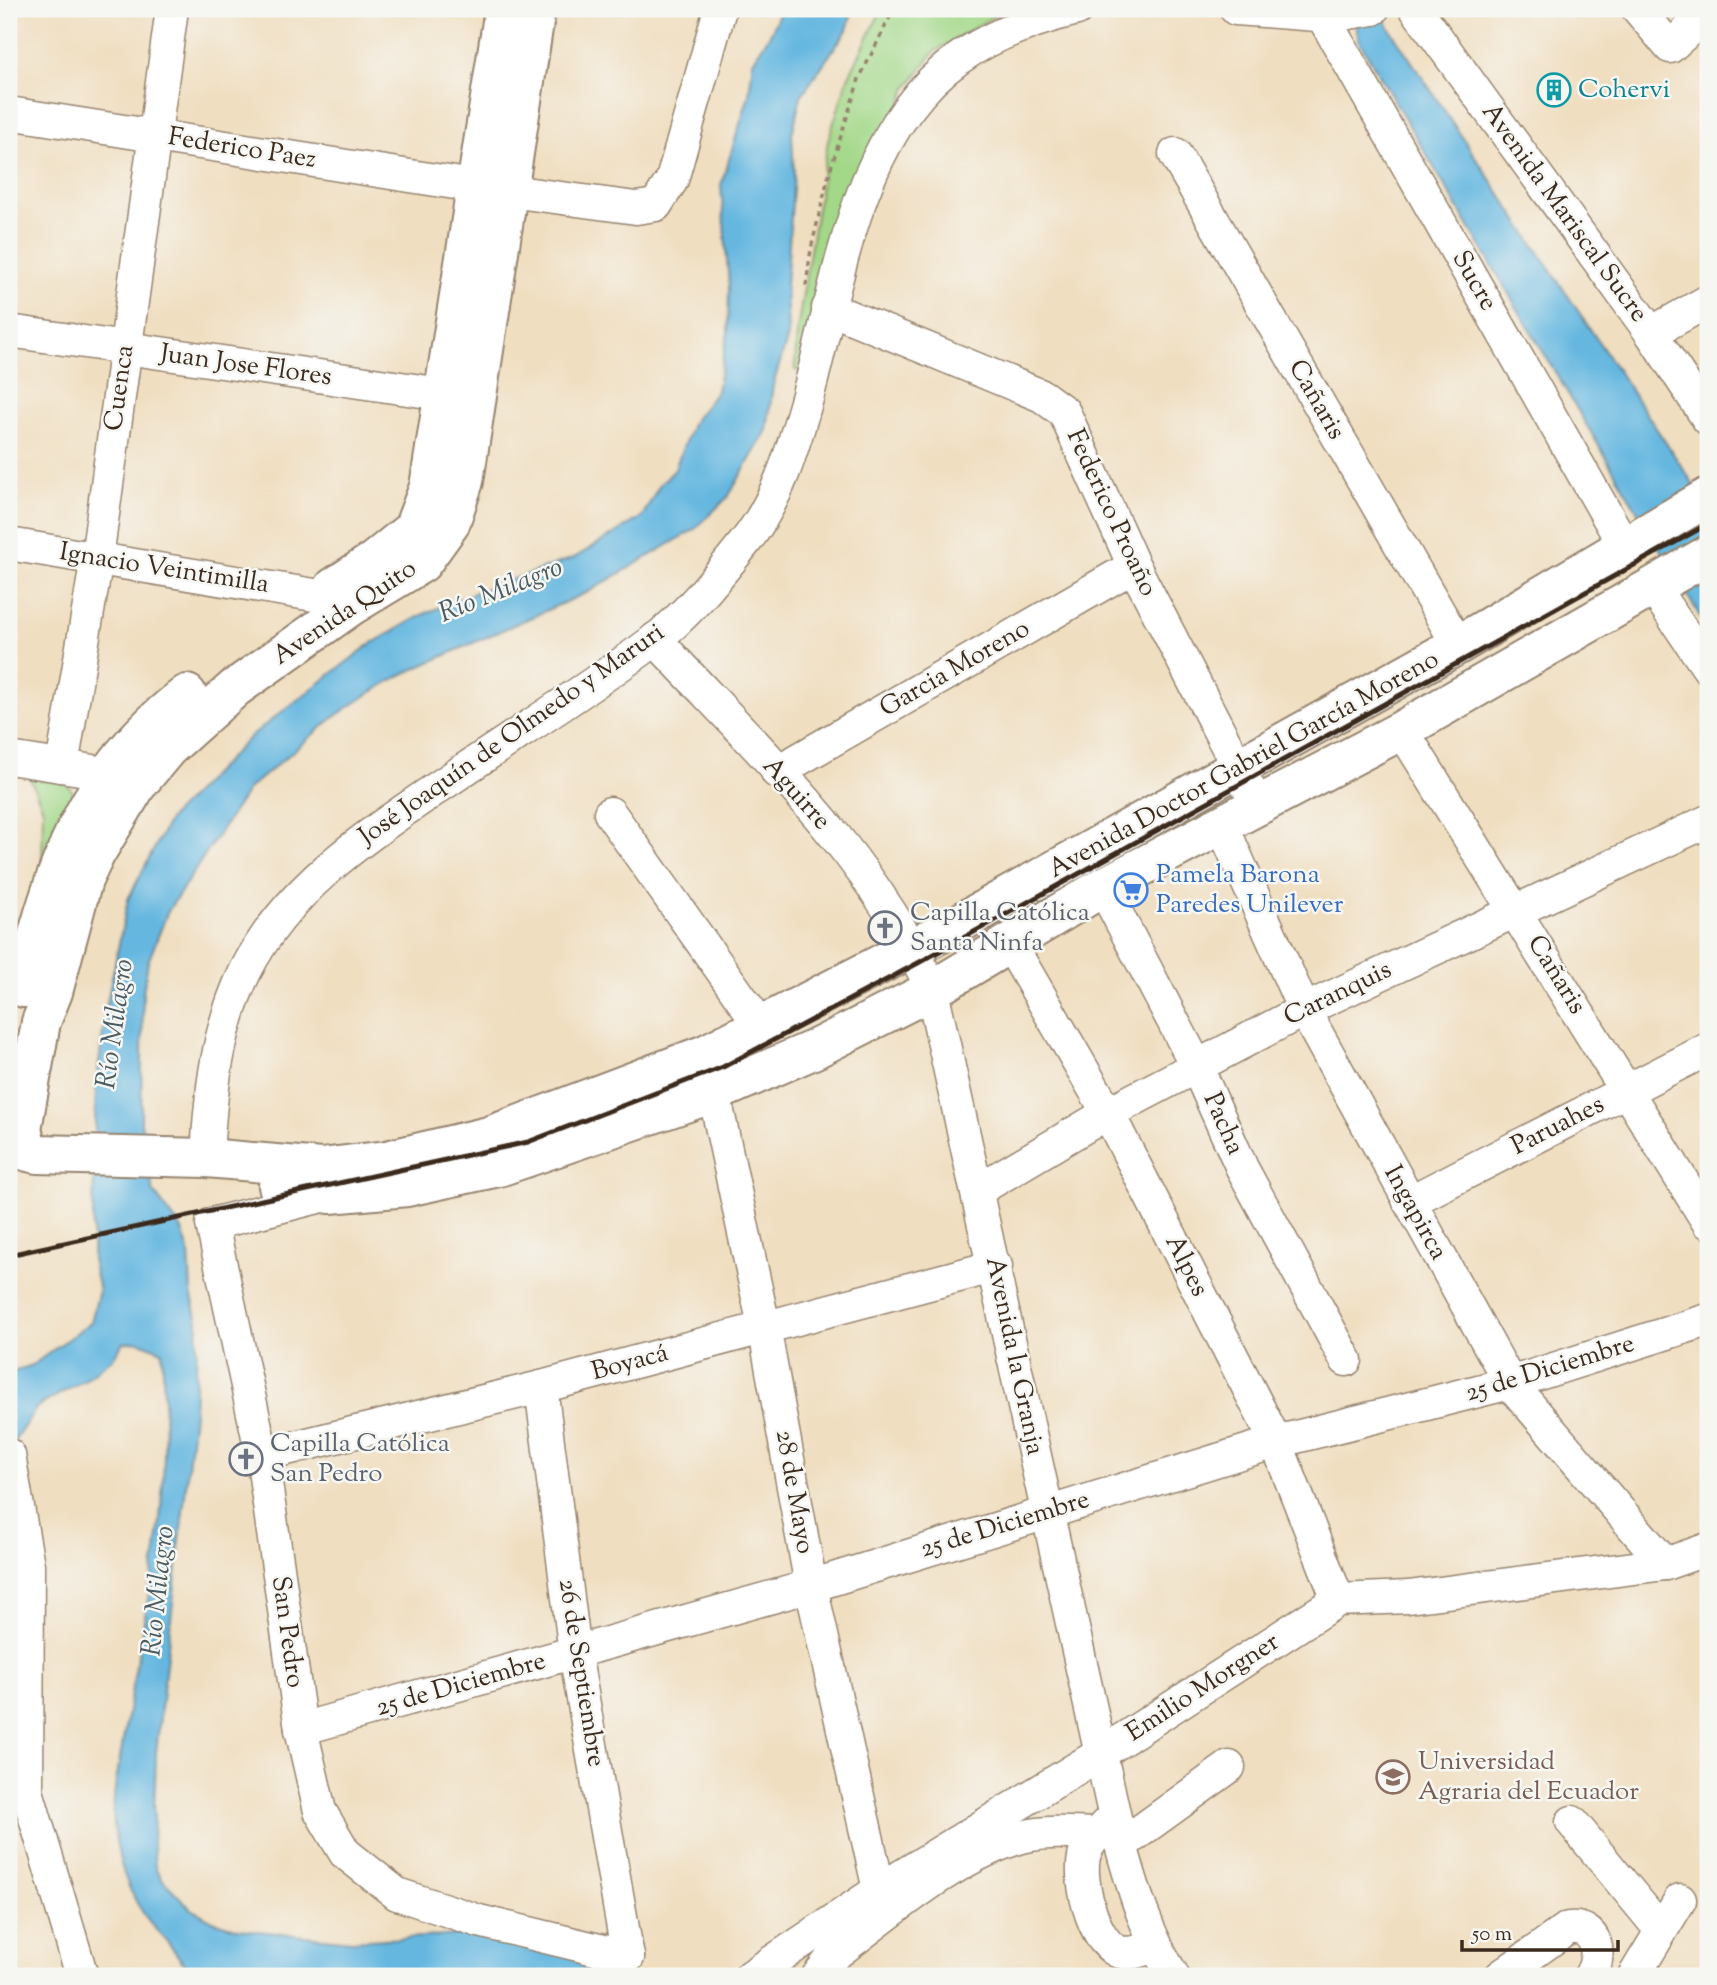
<svg xmlns="http://www.w3.org/2000/svg" width="1717" height="1985" font-family="'Sorts Mill Goudy',serif">
  <style>
    .green { fill: #a3d888; stroke: #6f8153; stroke-width: 2 }
    .water { fill: #65b7e0; stroke: #50707f; stroke-width: 2 }
    .lines { fill: none; stroke-linecap: round; stroke-linejoin: round }
    .minor-casing { stroke: #96846f; stroke-width: 35 }
    .major-casing { stroke: #96846f; stroke-width: 42 }
    .path { stroke: #96846f; stroke-width: 3.5; stroke-dasharray: 5 5; stroke-linecap: butt }
    .minor { stroke: #fff; stroke-width: 32 }
    .major { stroke: #fff; stroke-width: 38 }
    .rail { stroke: #3b2a1e; stroke-width: 5 }
    .labels { text-anchor: middle; dominant-baseline: central; stroke-width: 5; stroke-linejoin: round; paint-order: stroke }
    .culture-label { font-size: 26px; fill: #0d838f; stroke: #f6f6f2; text-anchor: start }
    .street-label { font-size: 26px; fill: #3b2a1e; stroke: #f6f6f2 }
    .shop-label { font-size: 26px; fill: #366cbe; stroke: #f6f6f2; text-anchor: start }
    .worship-label { font-size: 26px; fill: #5b616d; stroke: #f6f6f2; text-anchor: start }
    .education-label { font-size: 26px; fill: #785e54; stroke: #f6f6f2; text-anchor: start }
    .water-label { font-size: 28px; font-style: italic; fill: #4a5b62; stroke: #f6f6f2 }
  </style>
  <rect width="100%" height="100%" fill="#f6f6f2"/>
  <filter id="ink" filterUnits="userSpaceOnUse"><feTurbulence type="fractalNoise" baseFrequency=".0143" numOctaves="2"/><feDisplacementMap in="SourceGraphic" scale="14" xChannelSelector="R" yChannelSelector="G"/><feConvolveMatrix kernelMatrix="1 2 1 2 8 2 1 2 1" color-interpolation-filters="sRGB"/></filter>
  <filter id="wash" filterUnits="userSpaceOnUse"><feTurbulence type="fractalNoise" baseFrequency=".00686" numOctaves="4" result="noise"/><feDisplacementMap in="SourceGraphic" scale="28" xChannelSelector="R" yChannelSelector="G"/><feGaussianBlur stdDeviation="1.57" result="paint"/><feColorMatrix in="noise" values="0 0 0 0 0 0 0 0 0 0 0 0 0 0 0 0 0 1.4 0 .05"/><feComposite in="paint" operator="in"/></filter>
  <g filter="url(#wash)">
    <rect width="100%" height="100%" fill="#f0dec0"/>
    <g class="green">
      <polygon points="882,9 1006,9 934,52 907,88 803,370 795,370 797,331 828,141 848,78"/>
      <polygon points="30,778 65,782 73,792 73,801 42,874 43,809"/>
    </g>
    <g class="water">
      <path d="M 781,9 L 853,9 L 847,30 L 801,96 L 792,134 L 794,174 L 786,286 L 788,336 L 773,385 L 767,430 L 728,497 L 695,529 L 588,592 L 403,674 L 365,696 L 334,717 L 249,788 L 168,911 L 148,962 L 143,992 L 141,1123 L 153,1191 L 182,1230 L 189,1252 L 191,1292 L 198,1321 L 194,1414 L 156,1753 L 153,1845 L 155,1867 L 161,1878 L 190,1908 L 213,1921 L 239,1929 L 351,1941 L 478,1934 L 580,1956 L 599,1976 L 200,1976 C 184,1969 176,1951 164,1938 C 133,1908 118,1869 114,1825 C 111,1798 119,1768 123,1741 C 133,1680 145,1619 155,1558 C 166,1487 166,1423 162,1351 L 138,1341 L 123,1343 L 113,1358 L 86,1379 L 37,1407 L 9,1449 L 9,1374 L 34,1364 L 91,1322 L 99,1291 L 92,1259 L 96,1085 L 107,1003 L 128,899 L 170,818 L 252,735 L 369,645 L 422,615 L 473,593 L 574,558 L 642,517 L 660,484 L 674,471 L 693,422 L 717,391 L 728,333 L 729,285 L 721,185 L 749,95 L 753,61 L 772,31 Z"/>
      <polygon points="1353,9 1383,9 1388,26 1708,506 1708,630 1359,41"/>
    </g>
  </g>
  <g filter="url(#ink)">
    <g class="lines">
      <defs>
        <g id="minor">
          <polyline points="1236,9 1331,16 1373,9"/>
          <polyline points="1416,9 1651,333 1708,419"/>
          <polyline points="1638,9 1670,47 1708,13"/>
          <polyline points="1322,15 1625,547"/>
          <polyline points="9,113 474,186"/>
          <polyline points="1175,154 1458,645"/>
          <polyline points="509,191 636,208 656,205 672,180 720,9"/>
          <polyline points="828,308 1042,396 1064,412 1134,566 1258,806"/>
          <polyline points="9,331 442,394"/>
          <polyline points="1651,333 1708,301"/>
          <polyline points="9,544 320,596"/>
          <polyline points="1652,586 1708,668"/>
          <path d="M 655,639 C 755,747 872,854 932,990 L 1121,1845 C 1134,1892 1147,1934 1173,1976"/>
          <polyline points="1402,730 1708,1222"/>
          <polyline points="9,758 106,773"/>
          <polyline points="62,766 97,558 172,9"/>
          <polyline points="777,772 1134,566"/>
          <polyline points="610,813 761,1026"/>
          <polyline points="1222,825 1304,1010 1510,1383 1665,1564"/>
          <polyline points="1103,887 1196,1065 1242,1168 1346,1360"/>
          <polyline points="1010,944 1108,1113 1276,1442 1338,1600"/>
          <polyline points="714,1093 764,1326 811,1586 879,1890"/>
          <path d="M 207,1158 C 210,1096 217,1029 245,972 C 286,888 368,835 443,784 C 512,737 584,692 652,642 C 688,615 718,576 746,541 C 778,500 792,451 806,402 C 838,288 854,133 958,59 C 992,34 1037,19 1077,9"/>
          <polyline points="978,1190 1108,1113 1304,1010 1708,821"/>
          <polyline points="322,1196 212,1224 262,1455 301,1729 320,1811 345,1853 397,1894 479,1921 628,1957"/>
          <polyline points="1409,1202 1708,1049"/>
          <polyline points="541,1387 575,1653 628,1957"/>
          <polyline points="9,1455 28,1565 27,1791 82,1976"/>
          <polyline points="262,1455 541,1387 996,1266"/>
          <polyline points="301,1729 811,1586 1276,1442 1510,1383 1708,1320"/>
          <polyline points="1572,1822 1660,1929"/>
          <path d="M 1107,1823 C 1098,1832 1090,1841 1085,1853 C 1077,1877 1092,1939 1117,1951 C 1129,1956 1143,1950 1154,1946"/>
          <polyline points="1121,1845 1229,1767"/>
          <polyline points="751,1976 879,1890 1100,1754 1338,1600 1408,1597 1665,1564 1708,1549"/>
          <path d="M 818,1976 L 834,1955 C 888,1915 950,1860 1015,1839 C 1041,1830 1069,1833 1095,1834"/>
          <path d="M 1501,1976 L 1568,1928 C 1597,1924 1603,1955 1590,1976"/>
          <polyline points="1634,1976 1680,1900"/>
        </g>
        <g id="major">
          <polyline points="334,587 375,560 413,529 429,487 504,9"/>
          <path d="M 24,988 C 52,872 85,770 187,694"/>
          <polyline points="22,1129 28,1152 37,1154 207,1158 321,1168 387,1160 489,1136 706,1054 949,929 1458,645 1708,497"/>
          <polyline points="10,1149 22,1129 41,1022 53,992 83,880 96,853 137,785 168,748 235,688 351,606 422,563 450,524 464,481 536,9"/>
          <polyline points="278,1186 330,1194 407,1187 499,1167 714,1093 815,1049 932,990 1103,887 1402,730 1708,555"/>
        </g>
      </defs>
      <use href="#minor" class="minor-casing"/>
      <use href="#major" class="major-casing"/>
      <polyline class="path" points="806,286 811,249 829,174 859,79 894,9"/>
      <use href="#minor" class="minor"/>
      <use href="#major" class="major"/>
      <polyline class="rail" points="9,1255 528,1142 723,1067 920,962 1708,524"/>
    </g>
  </g>
  <defs>
    <symbol id="building-ring" viewBox="-11 -11 22 22"><circle r="9.5" fill="#f6f6f2" stroke="#0f9aa8" stroke-width="1.5"/><path d="M-4-6H4V6H1V3H-1V6H-4ZM-2.5-4.3h1.7v1.8h-1.7ZM.8-4.3h1.7v1.8H.8ZM-2.5-1h1.7V.8h-1.7ZM.8-1h1.7V.8H.8Z" fill="#0f9aa8"/></symbol>
    <symbol id="supermarket-ring" viewBox="-11 -11 22 22"><circle r="9.5" fill="#f6f6f2" stroke="#3f7fe0" stroke-width="1.5"/><path d="M-6-5.5h2.5l.6 2H6L4.5 2H-2.5L-4.4-4H-6ZM-1.5 3.2a1.3 1.3 0 1 0 .1 0ZM3 3.2a1.3 1.3 0 1 0 .1 0Z" fill="#3f7fe0"/></symbol>
    <symbol id="church-ring" viewBox="-11 -11 22 22"><circle r="9.5" fill="#f6f6f2" stroke="#6b7280" stroke-width="1.5"/><path d="M-1.2-6h2.4v3.5h3.3v2.4h-3.3V6h-2.4V-.1h-3.3v-2.4h3.3Z" fill="#6b7280"/></symbol>
    <symbol id="university-ring" viewBox="-11 -11 22 22"><circle r="9.5" fill="#f6f6f2" stroke="#8d6e63" stroke-width="1.5"/><path d="M0-5L7-2L0 1L-7-2ZM-4 1L0 2.5L4 1V4Q0 6-4 4Z" fill="#8d6e63"/></symbol>
  </defs>
  <g fill-rule="evenodd">
    <use href="#building-ring" x="1535" y="71" width="38" height="38"/>
    <use href="#supermarket-ring" x="1112" y="871" width="38" height="38"/>
    <use href="#church-ring" x="866" y="909" width="38" height="38"/>
    <use href="#church-ring" x="227" y="1440" width="38" height="38"/>
    <use href="#university-ring" x="1374" y="1758" width="38" height="38"/>
  </g>
  <g class="labels">
    <g class="culture-label">
      <text x="1578" y="90">Cohervi</text>
    </g>
    <g class="street-label">
      <text transform="translate(242 149) rotate(9)">Federico Paez</text>
      <text transform="translate(1564 213) rotate(54)">Avenida Mariscal Sucre</text>
      <text transform="translate(1474 281) rotate(60)">Sucre</text>
      <text transform="translate(246 366) rotate(8)">Juan Jose Flores</text>
      <text transform="translate(120 388) rotate(-82)">Cuenca</text>
      <text transform="translate(1316 400) rotate(60)">Cañaris</text>
      <text transform="translate(1111 513) rotate(65)">Federico Proaño</text>
      <text transform="translate(164 569) rotate(9)">Ignacio Veintimilla</text>
      <text transform="translate(345 613) rotate(-34)">Avenida Quito</text>
      <text transform="translate(955 669) rotate(-30)">Garcia Moreno</text>
      <text transform="translate(512 735) rotate(-35)">José Joaquín de Olmedo y Maruri</text>
      <text transform="translate(1244 765) rotate(-29)">Avenida Doctor Gabriel García Moreno</text>
      <text transform="translate(796 794) rotate(48)">Aguirre</text>
      <text transform="translate(1556 975) rotate(58)">Cañaris</text>
      <text transform="translate(1338 994) rotate(-26)">Caranquis</text>
      <text transform="translate(1223 1124) rotate(66)">Pacha</text>
      <text transform="translate(1558 1126) rotate(-27)">Paruahes</text>
      <text transform="translate(1415 1213) rotate(61)">Ingapirca</text>
      <text transform="translate(1186 1266) rotate(63)">Alpes</text>
      <text transform="translate(1014 1356) rotate(78)">Avenida la Granja</text>
      <text transform="translate(630 1363) rotate(-15)">Boyacá</text>
      <text transform="translate(1550 1369) rotate(-17)">25 de Diciembre</text>
      <text transform="translate(794 1492) rotate(80)">28 de Mayo</text>
      <text transform="translate(1005 1525) rotate(-17)">25 de Diciembre</text>
      <text transform="translate(287 1632) rotate(82)">San Pedro</text>
      <text transform="translate(581 1673) rotate(81)">26 de Septiembre</text>
      <text transform="translate(461 1685) rotate(-16)">25 de Diciembre</text>
      <text transform="translate(1203 1688) rotate(-33)">Emilio Morgner</text>
    </g>
    <g class="shop-label">
      <text x="1156" y="875">Pamela Barona<tspan x="1156" dy="30">Paredes Unilever</tspan></text>
    </g>
    <g class="worship-label">
      <text x="910" y="913">Capilla Católica<tspan x="910" dy="30">Santa Ninfa</tspan></text>
      <text x="270" y="1444">Capilla Católica<tspan x="270" dy="30">San Pedro</tspan></text>
    </g>
    <g class="education-label">
      <text x="1418" y="1762">Universidad<tspan x="1418" dy="30">Agraria del Ecuador</tspan></text>
    </g>
    <g class="water-label">
      <text transform="translate(501 591) rotate(-22)">Río Milagro</text>
      <text transform="translate(116 1024) rotate(-82)">Río Milagro</text>
      <text transform="translate(159 1591) rotate(-84)">Río Milagro</text>
    </g>
  </g>
  <rect width="1717" height="1985" fill="none" stroke="#f6f6f2" stroke-width="35"/>
  <path d="M1462 1940v10h156v-10" fill="none" stroke="#3b2a1e" stroke-width="3.5"/>
  <text x="1472" y="1940" font-size="21" fill="#3b2a1e" stroke="#f6f6f2" stroke-width="5" paint-order="stroke">50 m</text>
</svg>
